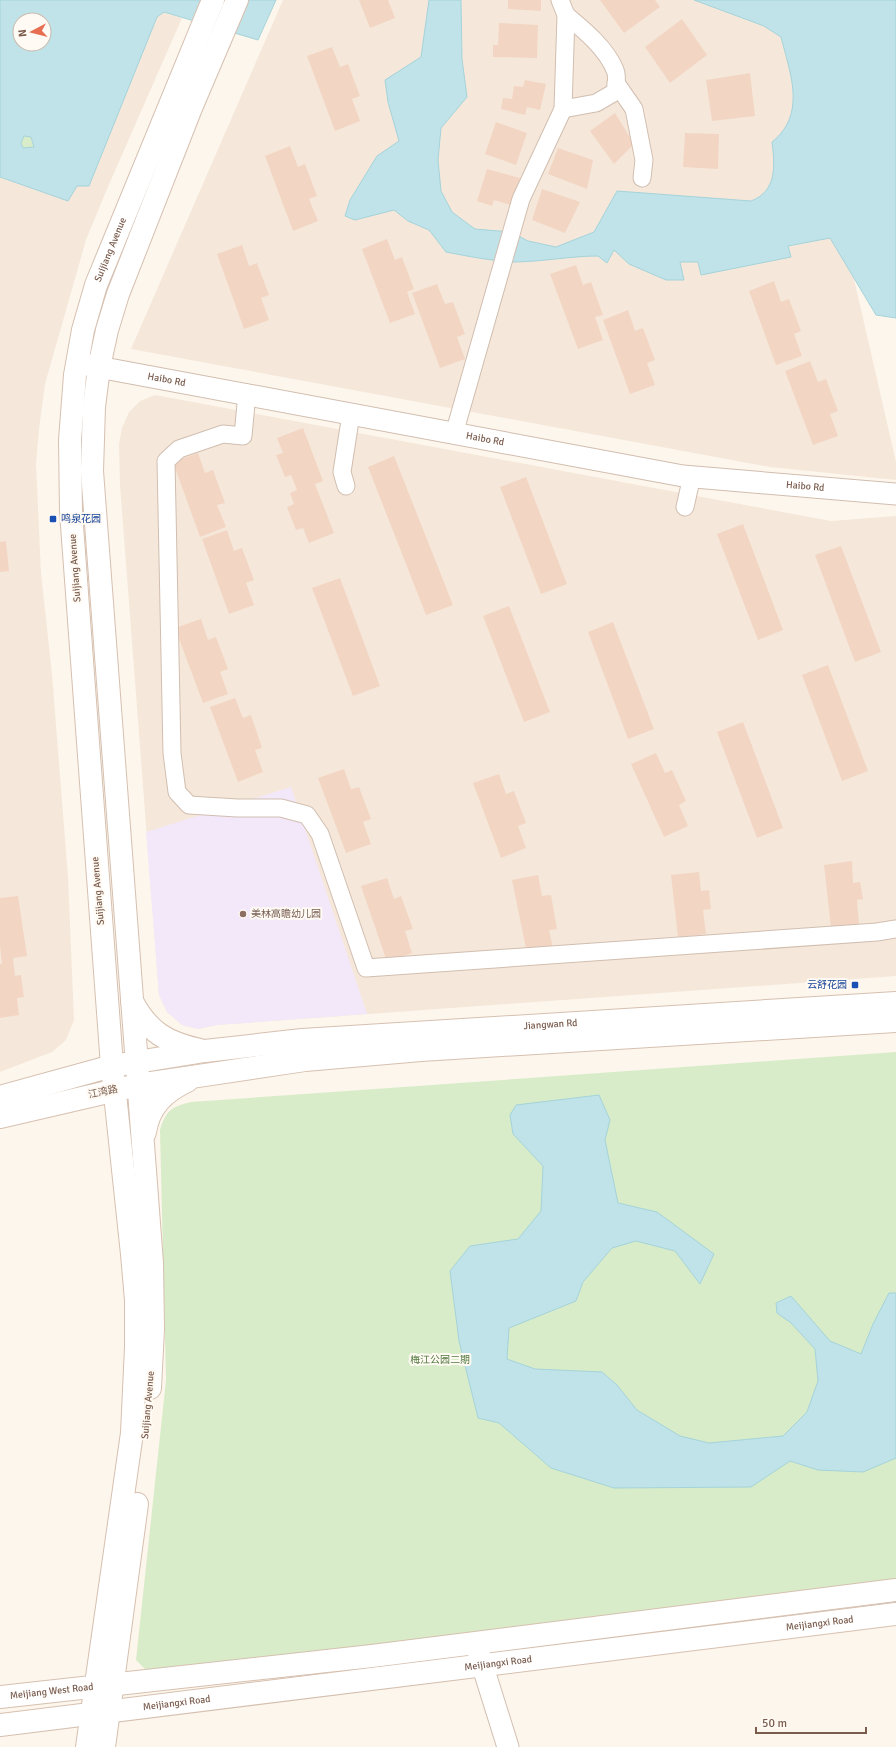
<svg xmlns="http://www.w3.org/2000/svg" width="896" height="1747" font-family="Signika,'Noto Sans SC',sans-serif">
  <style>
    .residential { fill: #f5e8da }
    .education { fill: #f3e8fa }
    .green { fill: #d8ecc9 }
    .water { fill: #bfe3e8; stroke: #a5d3da; fill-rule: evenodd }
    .building { fill: #f3d5c3 }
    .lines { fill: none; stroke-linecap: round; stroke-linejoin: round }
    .minor-casing { stroke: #d1beb0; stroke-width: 19 }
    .tertiary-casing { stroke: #d1beb0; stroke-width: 23 }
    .secondary-casing { stroke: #d6c0b0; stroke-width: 24 }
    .minor { stroke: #fff; stroke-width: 17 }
    .tertiary { stroke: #fff; stroke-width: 21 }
    .secondary { stroke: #fff; stroke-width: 22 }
    .transit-dot { fill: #1a4fb4; stroke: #fffaf3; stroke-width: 1.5 }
    .education-dot { fill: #8d6e63; stroke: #fffaf3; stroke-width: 1.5 }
    .labels { text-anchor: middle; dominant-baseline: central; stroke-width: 4; stroke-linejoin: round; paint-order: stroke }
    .street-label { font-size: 10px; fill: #7a5c4d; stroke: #fffaf3 }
    .transit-label { font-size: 10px; fill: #164399; stroke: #fffaf3; text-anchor: start }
    .education-label { font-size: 10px; fill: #785e54; stroke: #fffaf3; text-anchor: start }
    .park-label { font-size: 10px; fill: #537a41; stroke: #fffaf3 }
  </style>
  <rect width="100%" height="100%" fill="#fdf6ec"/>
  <g class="residential">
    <polygon points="283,0 790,0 896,462 896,480 770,467 131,349"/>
    <polygon points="163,12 182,18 107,189 86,240 45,384 39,429 36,464 41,573 52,674 68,877 74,1020 66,1040 52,1052 0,1072 0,177 68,201 77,186 89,186 157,17"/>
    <polygon points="155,395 831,521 896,516 896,976 217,1025 198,1029 182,1025 167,1012 159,995 120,485 119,444 122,428 129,412 140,401"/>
  </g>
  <polygon class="education" points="291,787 367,1014 217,1025 198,1029 182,1025 167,1012 159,995 146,832"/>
  <g class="green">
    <polygon points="24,136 31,137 34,147 23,148 21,143"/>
    <path d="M 896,1052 L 896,1583 L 147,1671 L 136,1660 L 166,1380 L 160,1130 C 166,1110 171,1107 191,1102 Z"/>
  </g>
  <g class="water">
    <path d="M 0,0 L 276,0 L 258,40 L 164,12 L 157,17 L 89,186 L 77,186 L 68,201 L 0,177 ZM 20,20 L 44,20 L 44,44 L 20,44 ZM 24,136 L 31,137 L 34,147 L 23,148 L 21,143 Z"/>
    <path d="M 429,0 L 461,0 L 462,59 L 467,97 L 441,128 L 438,160 L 441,191 L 452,212 L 475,229 L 511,232 L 528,241 L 556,247 L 594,232 L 617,191 L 751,201 C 777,191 775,166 772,142 C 807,114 790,73 781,37 L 764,26 L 694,0 L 896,0 L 896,318 L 876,315 L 830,238 L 788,246 L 791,257 L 701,275 L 698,262 L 680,262 L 684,280 L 666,280 L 629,264 L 614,250 L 607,263 L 598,256 C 570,256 541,262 513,262 C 493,261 466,256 446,252 L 429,230 L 408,221 L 394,210 L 355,220 L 345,216 L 350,200 L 377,156 L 399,141 L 388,102 L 385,80 L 421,57 Z"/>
    <polygon points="599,1095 610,1120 605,1140 618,1203 657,1212 714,1254 700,1284 675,1251 636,1241 612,1248 583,1282 576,1301 509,1328 507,1359 535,1369 602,1372 617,1385 637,1410 680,1436 709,1443 783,1436 807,1412 818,1381 815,1349 791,1323 777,1313 776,1303 791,1296 830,1341 861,1354 873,1324 889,1293 896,1293 896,1458 863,1472 818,1470 790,1461 751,1487 614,1488 551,1468 499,1423 478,1418 459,1341 450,1271 470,1246 518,1239 541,1211 543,1166 513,1134 510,1115 516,1105"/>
  </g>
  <g class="building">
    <polygon points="359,0 388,0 395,18 370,28"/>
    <polygon points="508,0 541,0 541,11 508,9"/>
    <polygon points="600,0 655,0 660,7 624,33"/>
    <polygon points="682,19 707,55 670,83 645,47"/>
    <polygon points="499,23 538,25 537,58 493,57 493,45 498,45"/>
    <polygon points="332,47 340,67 348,64 360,96 352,99 360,121 335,131 307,56"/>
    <polygon points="750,73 755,116 712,121 706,80"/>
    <polygon points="525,80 546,84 540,110 527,107 525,115 501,109 503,98 512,99 514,86 523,87"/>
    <polygon points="615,113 634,144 614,164 590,131"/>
    <polygon points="496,122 527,133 516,165 485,154"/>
    <polygon points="685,133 719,134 718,169 683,167"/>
    <polygon points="290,146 298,167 305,164 317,196 309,199 318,221 293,231 265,156"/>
    <polygon points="558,148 593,160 587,189 548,174"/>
    <polygon points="487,169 520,178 511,205 494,200 492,206 477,201"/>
    <polygon points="542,189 580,202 565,233 532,220"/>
    <polygon points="387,239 395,260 402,257 414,289 407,292 415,314 390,323 362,249"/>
    <polygon points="242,245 249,266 257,263 269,295 261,298 269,320 244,329 217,254"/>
    <polygon points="576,265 583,285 591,282 603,315 595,317 603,340 578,349 550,274"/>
    <polygon points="774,281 781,302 789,299 801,331 794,334 802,356 776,365 749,291"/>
    <polygon points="437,284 445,304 453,302 465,334 457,337 465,359 440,368 412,293"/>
    <polygon points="628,310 635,331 643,328 655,360 647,363 655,385 630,394 603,320"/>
    <polygon points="810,361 818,382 826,379 838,411 830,414 838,436 813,445 785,371"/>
    <polygon points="303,428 323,481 315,484 334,533 309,543 303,528 296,530 287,507 294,504 290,493 297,490 291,475 285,477 276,455 283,453 277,438"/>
    <polygon points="198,453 205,473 213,470 225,503 217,505 226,527 200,537 173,462"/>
    <polygon points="394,456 453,605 426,615 368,467"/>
    <polygon points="526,477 567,584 541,594 500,487"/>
    <polygon points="743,524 783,630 758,640 717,534"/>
    <polygon points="227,530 234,551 242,548 254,580 246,583 254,605 229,614 202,539"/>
    <polygon points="6,541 9,571 0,572 0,542"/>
    <polygon points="841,546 881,652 855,662 815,555"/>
    <polygon points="340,578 380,686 353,696 312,588"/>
    <polygon points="509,606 550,712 524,722 483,616"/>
    <polygon points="201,619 208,640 216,637 228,669 220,672 228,694 203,703 175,628"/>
    <polygon points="613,622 654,729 628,739 588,632"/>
    <polygon points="828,665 868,771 842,781 802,675"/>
    <polygon points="235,698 243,718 251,715 262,748 255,750 263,772 238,782 210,707"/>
    <polygon points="743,722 783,828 757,838 717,732"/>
    <polygon points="656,753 665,773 672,770 686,801 679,805 688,826 664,837 631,764"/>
    <polygon points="344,769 351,789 359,787 371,819 363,822 371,844 346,853 318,778"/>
    <polygon points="499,774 506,794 514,791 526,823 518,826 526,848 501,858 473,783"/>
    <polygon points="852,861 853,883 860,882 863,899 857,900 859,925 831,928 824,865"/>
    <polygon points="699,872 701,891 709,890 711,909 703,910 706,934 678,937 671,875"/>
    <polygon points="538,875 542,896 551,895 557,929 549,930 554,953 528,958 512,880"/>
    <polygon points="387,878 394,899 401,896 413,929 405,931 412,953 387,962 361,886"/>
    <polygon points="18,896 27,956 13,958 15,976 21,975 24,997 17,998 19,1015 0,1018 0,964 2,964 0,946 0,898"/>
  </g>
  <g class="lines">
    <defs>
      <g id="minor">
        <polyline points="616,83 634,109 644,160 642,178"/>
        <path d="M 563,109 L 596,103 L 615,92 C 616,86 618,76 615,70 C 606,48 584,30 566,15"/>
        <polyline points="247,393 243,436 223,434 179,449 166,461 172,753 177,792 189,805 237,808 281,808 307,815 320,834 366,968 877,932 896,929"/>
        <polyline points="454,434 521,199 563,109 566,15 560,0"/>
        <polyline points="346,486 342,472 351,414"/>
        <polyline points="685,507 692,476"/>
      </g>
      <g id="tertiary">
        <path id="s1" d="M 82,364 L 683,476 L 896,494"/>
        <polyline points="477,1648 508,1747"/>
      </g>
      <g id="secondary">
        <path d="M 132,1001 C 148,1032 167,1043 200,1050"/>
        <path id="s2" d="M 0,1097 L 112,1066 L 205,1051 L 302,1040 L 896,1003"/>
        <polyline points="0,1117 138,1085 305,1060 421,1050 896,1021"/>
        <path d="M 145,1132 C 149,1106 164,1092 187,1081"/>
        <polyline points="150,1388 153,1329 152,1263 92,471 94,407 99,367 107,330 118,294 191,108 237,0"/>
        <path id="s3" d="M 0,1697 L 372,1656 L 896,1590"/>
        <path id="s4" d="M 0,1725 L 896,1614"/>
        <path id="s5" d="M 87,1747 L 132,1433 L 136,1347 L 136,1300 L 132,1254 L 112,1066 L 71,512 L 70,440 L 75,375 L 83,330 L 96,285 L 213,0"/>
        <polyline points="104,1747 137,1504"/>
      </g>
    </defs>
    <use href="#minor" class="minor-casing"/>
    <use href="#tertiary" class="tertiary-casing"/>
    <use href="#secondary" class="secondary-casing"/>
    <use href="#minor" class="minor"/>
    <use href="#tertiary" class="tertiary"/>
    <use href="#secondary" class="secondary"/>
  </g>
  <g class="transit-dot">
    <rect x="49" y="515" width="8" height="8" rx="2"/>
    <rect x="851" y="981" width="8" height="8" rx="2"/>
  </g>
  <circle class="education-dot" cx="243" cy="914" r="4"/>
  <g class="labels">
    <g class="street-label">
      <text stroke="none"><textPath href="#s5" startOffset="1509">Suijiang Avenue</textPath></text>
      <text stroke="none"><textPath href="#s1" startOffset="86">Haibo Rd</textPath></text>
      <text stroke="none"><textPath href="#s1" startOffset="410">Haibo Rd</textPath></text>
      <text stroke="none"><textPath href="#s1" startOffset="734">Haibo Rd</textPath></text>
      <text transform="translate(75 568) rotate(-94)">Suijiang Avenue</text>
      <text transform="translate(98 891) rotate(-95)">Suijiang Avenue</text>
      <text stroke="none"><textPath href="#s2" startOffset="557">Jiangwan Rd</textPath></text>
      <text transform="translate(103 1092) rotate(-12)">江湾路</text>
      <text transform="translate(148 1405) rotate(-85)">Suijiang Avenue</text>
      <text stroke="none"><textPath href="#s4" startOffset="826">Meijiangxi Road</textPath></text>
      <text stroke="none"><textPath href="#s4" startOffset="502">Meijiangxi Road</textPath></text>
      <text stroke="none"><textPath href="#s3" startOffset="52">Meijiang West Road</textPath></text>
      <text stroke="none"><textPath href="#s4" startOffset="178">Meijiangxi Road</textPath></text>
    </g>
    <g class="transit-label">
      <text x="61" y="519">鸣泉花园</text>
      <text x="847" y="985" text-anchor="end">云舒花园</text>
    </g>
    <g class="education-label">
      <text x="251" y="914">美林高瞻幼儿园</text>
    </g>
    <g class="park-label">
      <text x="440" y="1360">梅江公园二期</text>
    </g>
  </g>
  <g transform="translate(32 32) rotate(263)"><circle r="19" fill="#fffaf3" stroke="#cabbb1"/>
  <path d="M0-3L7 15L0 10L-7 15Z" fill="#e76f51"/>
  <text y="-6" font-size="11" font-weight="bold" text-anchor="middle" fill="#7a5c4d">N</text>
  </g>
  <path d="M756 1727v6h110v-6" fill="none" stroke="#7a5c4d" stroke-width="2"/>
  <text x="762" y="1727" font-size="12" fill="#7a5c4d" stroke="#fffaf3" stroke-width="3" paint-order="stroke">50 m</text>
</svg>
